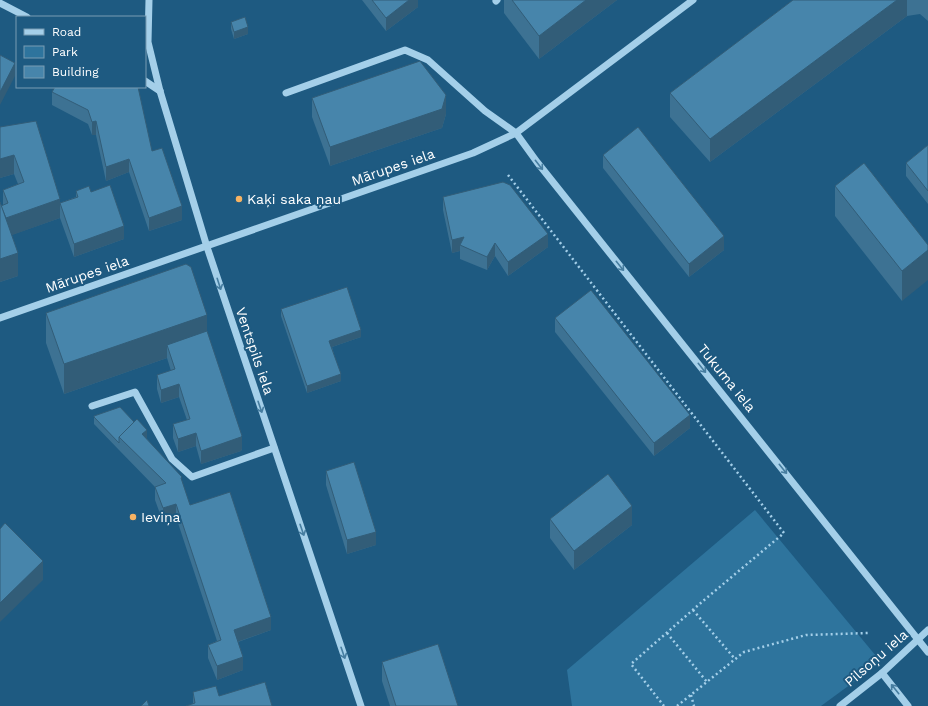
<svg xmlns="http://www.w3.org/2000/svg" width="928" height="706" font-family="'Work Sans',sans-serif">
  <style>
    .green { fill: #2e749d }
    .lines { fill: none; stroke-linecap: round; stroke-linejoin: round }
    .path { stroke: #a4cfe9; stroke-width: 2.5; stroke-dasharray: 2 3; stroke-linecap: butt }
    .minor { stroke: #a4cfe9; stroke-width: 7 }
    .wall { fill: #3d7293 }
    .shaded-wall { fill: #325d78 }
    .building { fill: #4785ab; stroke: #325d78 }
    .oneway { stroke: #467da0 }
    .poi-dot { fill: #f7b363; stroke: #1e5a81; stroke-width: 1.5 }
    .labels { text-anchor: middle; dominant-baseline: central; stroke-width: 4; stroke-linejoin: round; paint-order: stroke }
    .street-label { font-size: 14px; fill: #fff; stroke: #1e5a81 }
    .poi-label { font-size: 14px; fill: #fff; stroke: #1e5a81; text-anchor: start }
  </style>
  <rect width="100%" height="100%" fill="#1e5a81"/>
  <polygon class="green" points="755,510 881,662 821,706 572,706 567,670"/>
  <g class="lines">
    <g class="path">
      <polyline points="508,175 784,533 703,601 631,664 664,706"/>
      <polyline points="693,610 735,659"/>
      <polyline points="667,633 707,682"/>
      <polyline points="691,695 694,706"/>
      <polyline points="677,706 744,652 806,635 869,633"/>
    </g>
    <g class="minor">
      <polyline points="149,0 148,42 160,91 207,247 361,706"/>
      <polyline points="496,1 497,0"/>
      <polyline points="0,3 27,17"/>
      <polyline points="145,81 160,91"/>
      <polyline points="286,93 405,50 428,60 485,111 516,133 537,162 928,652"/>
      <polyline points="0,318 473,153 516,133 693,0"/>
      <polyline points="92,406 135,392 172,459 192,477 274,448"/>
      <polyline points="882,673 908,706"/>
      <polyline points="840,706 882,673 928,630"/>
    </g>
  </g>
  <g class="wall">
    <polygon points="362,0 418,0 418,7 386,31"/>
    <polygon points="504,0 617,0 539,59 504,13"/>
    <polygon points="793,0 928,0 928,21 920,14 907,16 710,162 670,117 670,93"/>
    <polygon points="231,22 248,34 234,39 231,29"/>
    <polygon points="55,87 152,151 182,220 149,231 129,172 106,181 96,135 92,135 88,124 52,105 52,92"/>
    <polygon points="312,98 446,114 442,128 330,166 312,117"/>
    <polygon points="0,127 60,203 76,197 76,191 91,192 124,239 74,257 60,218 11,235 18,276 0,282 0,202 1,206 3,205 3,190 18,184 14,174 0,178"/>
    <polygon points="928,145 928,204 906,176 906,163"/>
    <polygon points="603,155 724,250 689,277 603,168"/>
    <polygon points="835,186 928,245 902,301 835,216"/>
    <polygon points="443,197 548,247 508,276 495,256 487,270 460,259 460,251 452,253 443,210"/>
    <polygon points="281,309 361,337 332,347 341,381 307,393 281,316"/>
    <polygon points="46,313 207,331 242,449 241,451 201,464 196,446 178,452 173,438 173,424 187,420 179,397 161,403 157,389 157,375 171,371 167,358 64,394 46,343"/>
    <polygon points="555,318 690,428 654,456 555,332"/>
    <polygon points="94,416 147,439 182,482 190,505 271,630 238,642 243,670 217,680 208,658 208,645 217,641 176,517 163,522 155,500 155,487 119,450 94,424"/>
    <polygon points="326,471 376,545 347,554 326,485"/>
    <polygon points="550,519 632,525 574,570 550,538"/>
    <polygon points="382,662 458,706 390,706 382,681"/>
    <polygon points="193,692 219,696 193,704"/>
  </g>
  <g class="shaded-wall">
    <polygon points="409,0 418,0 418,7 386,31 386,18"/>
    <polygon points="586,0 617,0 539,59 539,36"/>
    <polygon points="897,0 907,0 907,16 710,162 710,139"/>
    <polygon points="248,27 248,34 234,39 234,32"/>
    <polygon points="15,63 15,76 0,105 0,92"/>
    <polygon points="446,95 446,114 442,128 330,166 330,147"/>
    <polygon points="96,121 96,135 92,135 92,122"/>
    <polygon points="14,155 14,174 0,178 0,159"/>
    <polygon points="129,159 129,172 106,181 106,167"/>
    <polygon points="60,199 60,218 4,238 4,219"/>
    <polygon points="182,206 182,220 149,231 149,218"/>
    <polygon points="124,226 124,239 74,257 74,244"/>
    <polygon points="548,234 548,247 508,276 508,262"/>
    <polygon points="724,236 724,250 689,277 689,264"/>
    <polygon points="464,237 460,245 460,251 452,253 452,240"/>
    <polygon points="495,243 495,256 487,270 487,257"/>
    <polygon points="928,250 928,280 902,301 902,271"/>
    <polygon points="18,253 18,276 0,282 0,259"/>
    <polygon points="207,315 207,344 167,345 167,358 64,394 64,364"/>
    <polygon points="361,330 361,337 329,348 329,341"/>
    <polygon points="341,374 341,381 307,393 307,386"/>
    <polygon points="179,384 179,397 161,403 161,390"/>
    <polygon points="690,415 690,428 654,456 654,443"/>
    <polygon points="147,430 147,443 142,434"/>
    <polygon points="196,433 196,446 178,452 178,439"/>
    <polygon points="242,436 242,449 241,451 201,464 201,451"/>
    <polygon points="176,504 176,517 163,522 163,508"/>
    <polygon points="632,506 632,525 574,570 574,551"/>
    <polygon points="376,532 376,545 347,554 347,540"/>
    <polygon points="43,561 43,580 0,622 0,603"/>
    <polygon points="271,617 271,630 234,643 234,630"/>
    <polygon points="243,657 243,670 217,680 217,666"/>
  </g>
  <g class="building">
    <polygon points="372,0 409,0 386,18"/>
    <polygon points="512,0 586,0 539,36"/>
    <polygon points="793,0 897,0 710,139 670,93"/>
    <polygon points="245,17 248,27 234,32 231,22"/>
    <polygon points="0,55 15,63 0,92"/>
    <polygon points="420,61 446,95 442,109 330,147 312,98"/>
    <polygon points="55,87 138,87 152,151 162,148 182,206 149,218 129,159 106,167 96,121 92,122 88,110 52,92"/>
    <polygon points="36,121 60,199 6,218 1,206 8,203 3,190 24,182 14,155 0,159 0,127"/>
    <polygon points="638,127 724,236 689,264 603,155"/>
    <polygon points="928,145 928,191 906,163"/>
    <polygon points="864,163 928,245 928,250 902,271 835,186"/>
    <polygon points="503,182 510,185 548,234 508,262 495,243 487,257 460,245 464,237 452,240 443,197"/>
    <polygon points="110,185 124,226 74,244 60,203 78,197 76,191 89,186 91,192"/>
    <polygon points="0,202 18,253 0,259"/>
    <polygon points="186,264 191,267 207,315 64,364 46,313"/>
    <polygon points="347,287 361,330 329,341 341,374 307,386 281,309"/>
    <polygon points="591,290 690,415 654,443 555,318"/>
    <polygon points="207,331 242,436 241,437 201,451 196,433 178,439 173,424 190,419 179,384 161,390 157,375 175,369 167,345"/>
    <polygon points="120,407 134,422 119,437 119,443 94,417 94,416"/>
    <polygon points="137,419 147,430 142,434 182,477 181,478 190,505 230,492 271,617 234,630 243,657 217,666 208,645 221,640 176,504 163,508 155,487 166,483 119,437"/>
    <polygon points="354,462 376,532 347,540 326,471"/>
    <polygon points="608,474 632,506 574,551 550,519"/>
    <polygon points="5,523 43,561 0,603 0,529"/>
    <polygon points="438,644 458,706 396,706 382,662"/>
    <polygon points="265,682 272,706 186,706 195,703 193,692 216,686 219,696"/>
    <polygon points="147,700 149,706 141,706"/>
  </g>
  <defs><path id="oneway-shaft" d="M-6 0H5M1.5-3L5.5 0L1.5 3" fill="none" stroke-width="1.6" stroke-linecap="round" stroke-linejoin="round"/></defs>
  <g class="oneway">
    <use href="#oneway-shaft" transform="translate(539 165) rotate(52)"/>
    <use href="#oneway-shaft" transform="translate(620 266) rotate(51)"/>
    <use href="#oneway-shaft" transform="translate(219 284) rotate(72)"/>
    <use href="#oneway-shaft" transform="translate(702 368) rotate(51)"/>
    <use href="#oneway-shaft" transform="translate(260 407) rotate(71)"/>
    <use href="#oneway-shaft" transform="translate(783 469) rotate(51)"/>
    <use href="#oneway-shaft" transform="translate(302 530) rotate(71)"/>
    <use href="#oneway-shaft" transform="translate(343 653) rotate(71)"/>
    <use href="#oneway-shaft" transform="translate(895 689) rotate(-129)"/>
  </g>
  <g class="poi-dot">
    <circle cx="239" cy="199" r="4"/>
    <circle cx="133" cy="517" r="4"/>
  </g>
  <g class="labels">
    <g class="street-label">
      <text transform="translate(393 167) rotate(-19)">Mārupes iela</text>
      <text transform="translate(87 274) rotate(-19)">Mārupes iela</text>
      <text transform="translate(255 351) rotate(71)">Ventspils iela</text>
      <text transform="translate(727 378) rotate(51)">Tukuma iela</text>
      <text transform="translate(876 658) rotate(-41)">Pilsoņu iela</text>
    </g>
    <g class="poi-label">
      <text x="247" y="199">Kaķi saka ņau</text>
      <text x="141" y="517">Ieviņa</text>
    </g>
  </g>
  <rect x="16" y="16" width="130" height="72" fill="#1e5a81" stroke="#789cb3"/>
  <rect x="24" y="29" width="20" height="6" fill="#a4cfe9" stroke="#789cb3"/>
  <text x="52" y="36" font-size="12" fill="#ffffff">Road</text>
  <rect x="24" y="46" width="20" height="12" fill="#2e749d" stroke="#789cb3"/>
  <text x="52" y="56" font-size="12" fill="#ffffff">Park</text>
  <rect x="24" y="66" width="20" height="12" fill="#4785ab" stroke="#789cb3"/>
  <text x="52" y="76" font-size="12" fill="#ffffff">Building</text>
</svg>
